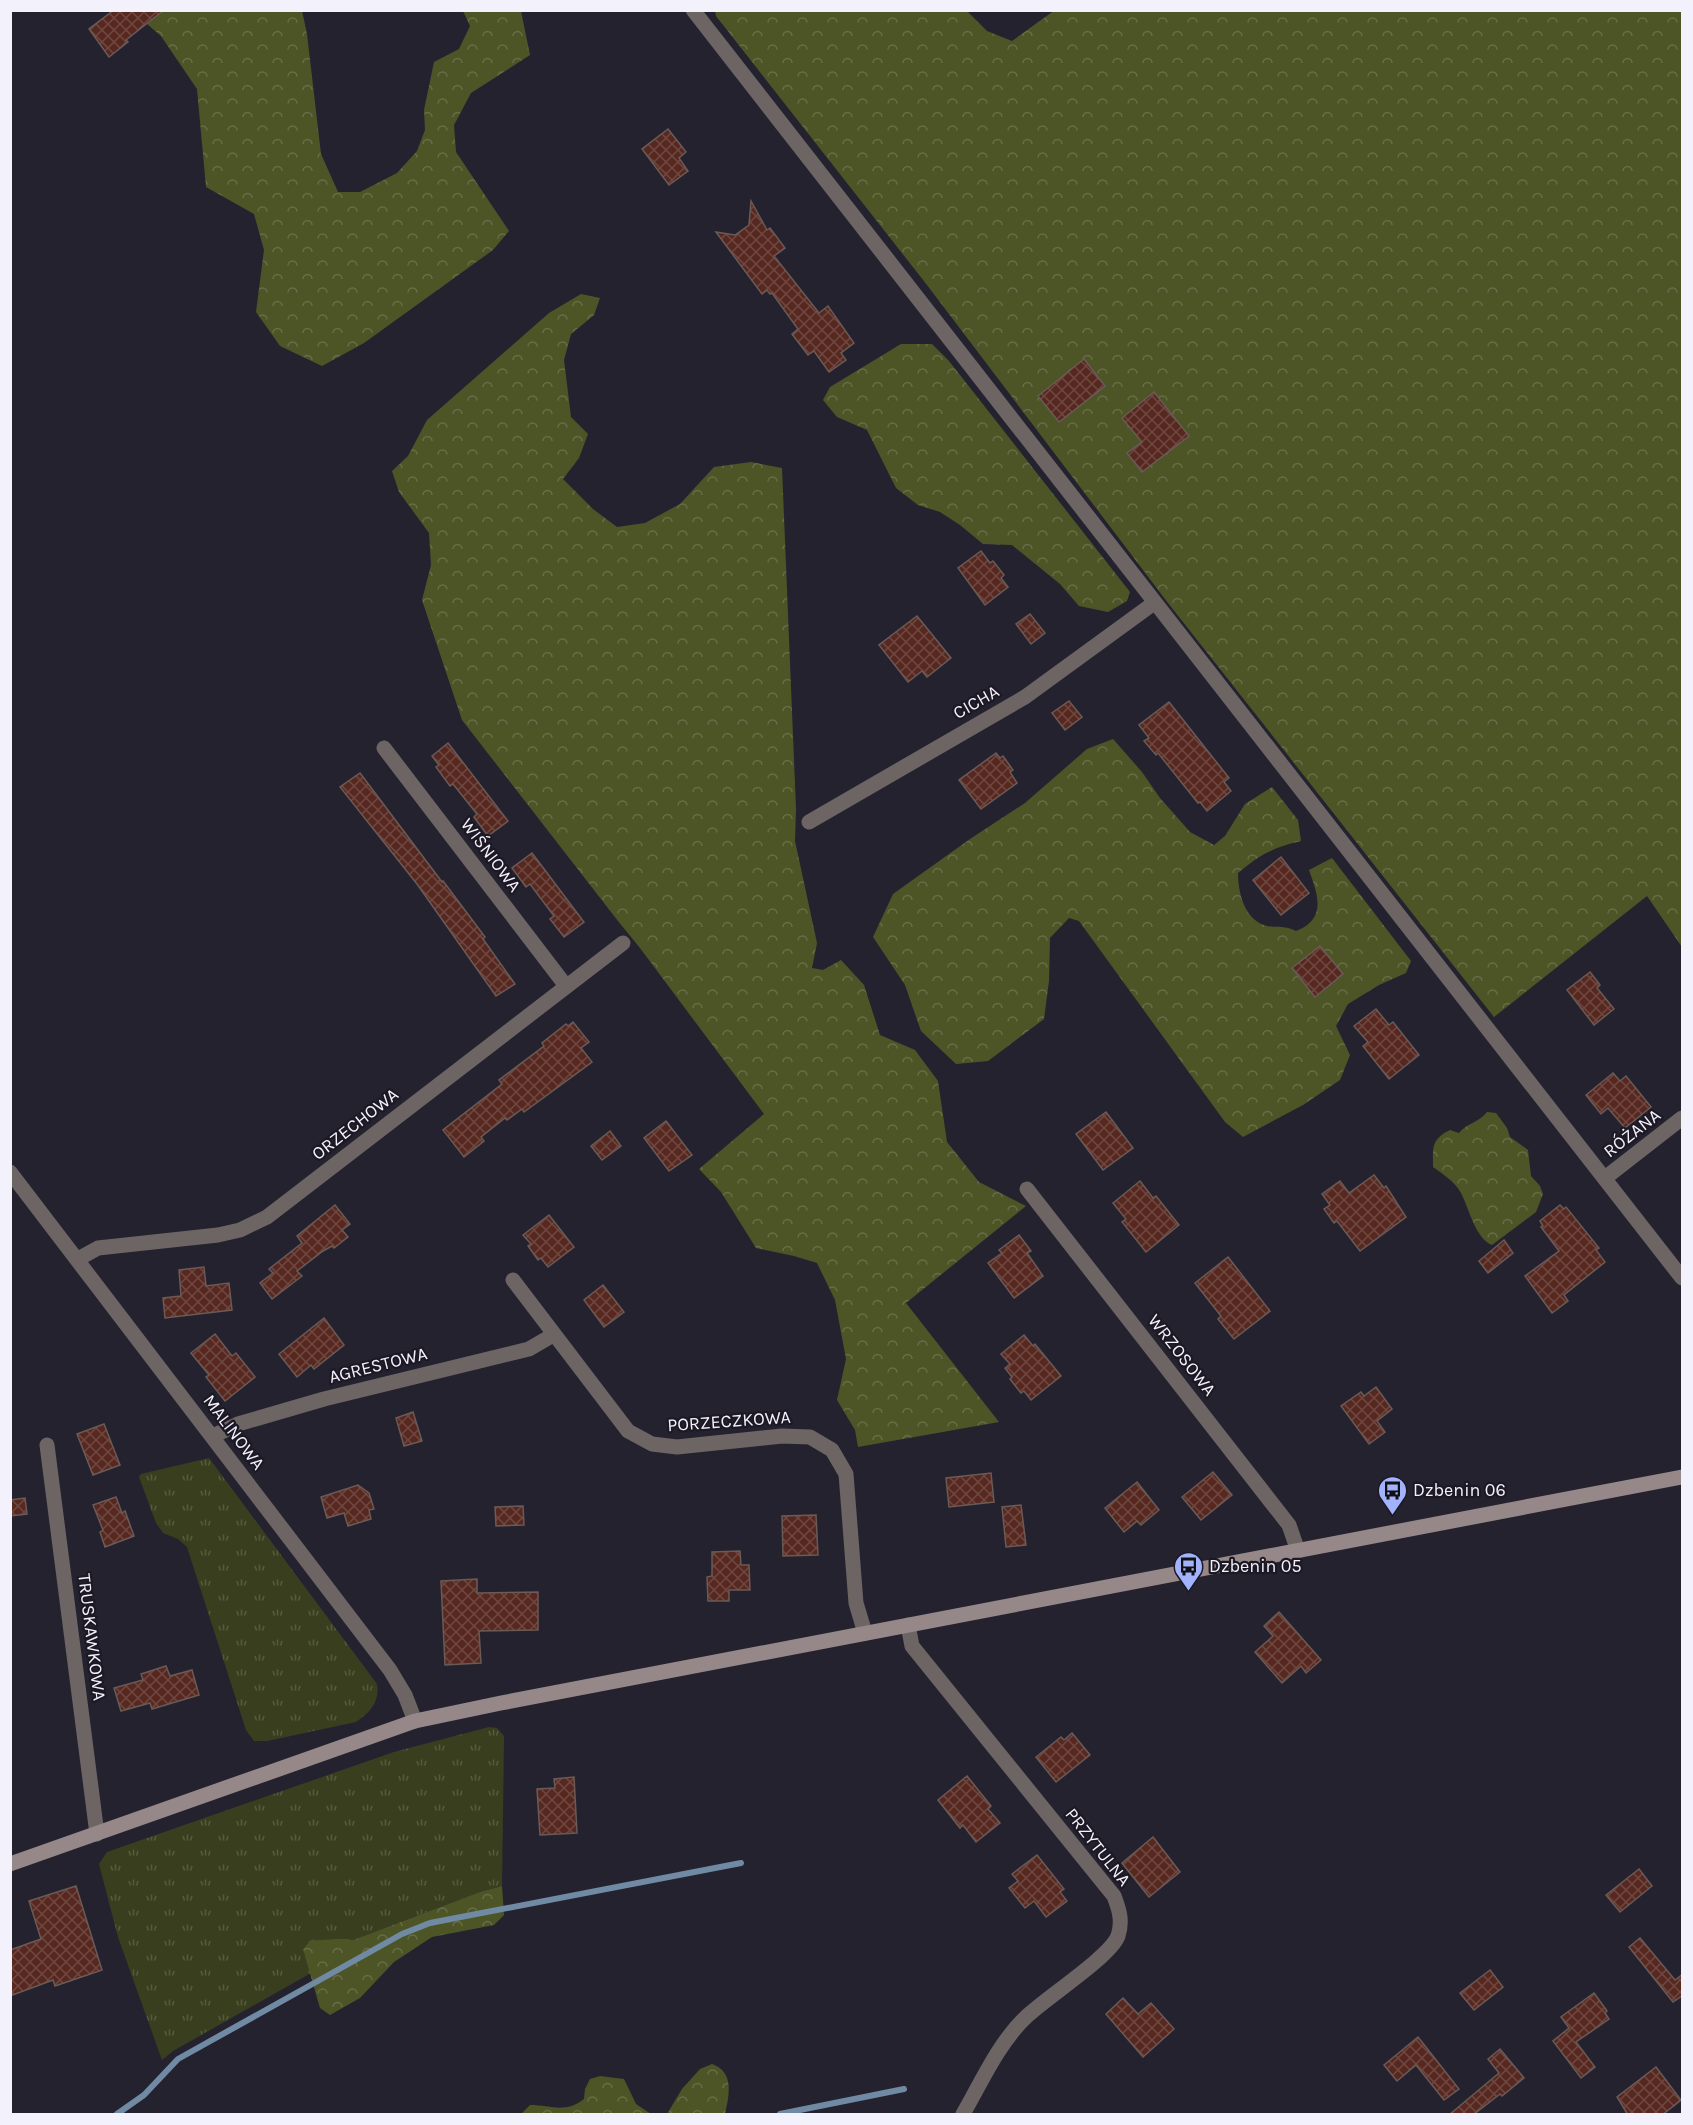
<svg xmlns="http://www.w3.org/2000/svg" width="1693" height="2125" font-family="Karla,sans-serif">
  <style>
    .grass { fill: url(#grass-tufts) }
    .forest { fill: url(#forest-crowns) }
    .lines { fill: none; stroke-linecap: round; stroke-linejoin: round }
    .stream { stroke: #708aa4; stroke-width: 6 }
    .building { fill: url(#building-cross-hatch); stroke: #6b5a56; stroke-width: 1.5 }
    .street { stroke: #6d6464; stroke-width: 15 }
    .secondary { stroke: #968888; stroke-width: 15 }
    .labels { text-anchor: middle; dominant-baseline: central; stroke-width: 4.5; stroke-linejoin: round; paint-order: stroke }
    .street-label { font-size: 18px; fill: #f3f1fb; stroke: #1c1925 }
    .poi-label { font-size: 18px; fill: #f3f1fb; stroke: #1c1925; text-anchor: start }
  </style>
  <defs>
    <pattern id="grass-tufts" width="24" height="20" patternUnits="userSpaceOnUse" patternTransform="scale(1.5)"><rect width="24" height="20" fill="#393f1e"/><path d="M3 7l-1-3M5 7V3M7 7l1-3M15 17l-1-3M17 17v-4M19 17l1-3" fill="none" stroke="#565b40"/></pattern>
    <pattern id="forest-crowns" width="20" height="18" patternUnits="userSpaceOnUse" patternTransform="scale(1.5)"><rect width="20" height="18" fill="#4d5527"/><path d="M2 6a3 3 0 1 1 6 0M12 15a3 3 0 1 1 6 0" fill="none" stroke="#676e47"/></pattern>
    <pattern id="building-cross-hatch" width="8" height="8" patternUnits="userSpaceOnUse" patternTransform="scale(1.5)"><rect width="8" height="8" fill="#562820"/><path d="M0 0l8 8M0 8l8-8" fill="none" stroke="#6f4841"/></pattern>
  </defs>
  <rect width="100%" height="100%" fill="#25222f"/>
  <g class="grass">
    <path d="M 209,1458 L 377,1684 C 380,1702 370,1712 356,1722 L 267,1741 L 254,1741 L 246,1730 L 187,1547 L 178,1539 L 163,1533 L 156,1523 L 139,1477 L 141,1474 Z"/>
    <path d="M 489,1727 L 497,1728 L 504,1736 L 502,1886 L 480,1892 L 353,1940 C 339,1937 325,1941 311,1940 L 303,1949 L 311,1973 L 173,2051 L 162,2060 L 118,1937 L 99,1864 L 107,1852 L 394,1752 Z"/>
  </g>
  <g class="forest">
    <polygon points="1055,10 1682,11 1682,947 1647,896 1494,1017 1168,603 927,285 716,16 715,11 967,11 987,31 1012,41"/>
    <polygon points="132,11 302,11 307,34 321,154 338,192 360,192 397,173 417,151 425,130 424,110 434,62 459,49 470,26 463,11 521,11 530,55 471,93 454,125 456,152 509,231 493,250 364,343 322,366 280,346 256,312 264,250 254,214 206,187 197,89 161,36"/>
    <polygon points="581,294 600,298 594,315 571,334 564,360 571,417 588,434 579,458 563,479 593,509 617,527 645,523 680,504 714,467 751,462 782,468 796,809 795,841 817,943 812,968 823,970 841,960 864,985 880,1035 915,1050 938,1081 947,1142 979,1182 1026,1206 906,1303 999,1422 858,1447 855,1430 837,1400 846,1359 835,1300 817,1263 794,1256 756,1248 721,1192 699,1169 764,1114 640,948 618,921 462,720 422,600 431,565 429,533 399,492 392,471 408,456 427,420 549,313"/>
    <polygon points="901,344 932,344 949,361 1130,592 1127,601 1108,612 1079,606 1060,584 1012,545 983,544 960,525 940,512 918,505 896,488 867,430 837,417 823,400 830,387"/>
    <path d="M 1113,739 L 1142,772 L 1160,798 L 1190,832 L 1214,845 L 1225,836 L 1245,804 L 1272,787 L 1298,820 L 1301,841 C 1272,848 1261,854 1238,873 C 1238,892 1244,918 1264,925 C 1274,929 1282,924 1296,931 C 1327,919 1318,895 1309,870 L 1332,858 L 1411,961 L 1406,973 L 1379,985 L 1348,1004 L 1336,1026 L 1350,1055 L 1340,1080 L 1303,1105 L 1243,1137 L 1225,1122 L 1079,921 L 1069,918 L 1050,938 L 1049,981 L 1044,1019 L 988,1061 L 956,1064 L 921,1031 L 905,985 L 873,937 L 893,894 L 970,839 L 1025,803 L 1087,749 Z"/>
    <path d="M 1487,1112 L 1496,1113 L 1507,1128 L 1510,1137 L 1528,1150 L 1531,1176 L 1540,1186 L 1543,1194 L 1536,1212 L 1492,1245 C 1475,1238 1469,1208 1461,1193 C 1455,1182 1443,1174 1433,1167 C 1433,1148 1431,1139 1450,1130 L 1459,1133 C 1468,1122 1477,1124 1487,1112 Z"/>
    <path d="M 502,1886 L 504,1915 L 494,1925 L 432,1937 L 394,1962 L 360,1998 L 330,2015 L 320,2008 L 303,1949 L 311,1940 C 325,1941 339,1937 353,1940 L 480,1892 Z"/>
    <path d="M 712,2064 C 735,2072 729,2096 725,2114 L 667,2114 L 682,2089 L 700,2069 Z"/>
    <path d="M 600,2076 L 624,2079 L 636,2104 L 651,2114 L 521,2114 L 530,2105 C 551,2105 565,2114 584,2099 L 585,2089 L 590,2079 Z"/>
  </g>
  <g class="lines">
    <g class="stream">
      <polyline points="117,2114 144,2095 178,2059 402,1934 430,1923 741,1863"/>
      <polyline points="780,2114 904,2089"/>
    </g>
  </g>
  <g class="building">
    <polygon points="114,10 164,10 126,40 128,42 109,57 89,29"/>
    <polygon points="668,129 686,152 679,158 688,171 669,185 642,149"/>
    <polygon points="751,201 767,230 770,228 785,248 774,256 819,313 828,306 854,343 841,353 846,360 829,372 814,351 808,355 792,334 798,329 772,293 770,294 767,290 762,294 716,232 735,235 749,225"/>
    <polygon points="1084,359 1105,386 1059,422 1038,396"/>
    <polygon points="1154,392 1189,436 1142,472 1127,453 1142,442 1122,418"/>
    <polygon points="981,551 990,563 993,561 1004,575 1001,578 1008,587 985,605 958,568"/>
    <polygon points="1030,614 1045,633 1031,644 1016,624"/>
    <polygon points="917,616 951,658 927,677 922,671 908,682 879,645"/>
    <polygon points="1069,701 1082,717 1065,730 1052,713"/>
    <polygon points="1169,702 1229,778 1224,782 1231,791 1207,811 1200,802 1198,803 1158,753 1156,755 1144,741 1149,738 1139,725"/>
    <polygon points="448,743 508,821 488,836 474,817 477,814 453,784 450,786 436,767 439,765 432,756"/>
    <polygon points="996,753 1000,758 1003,756 1013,770 1010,772 1017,783 981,809 959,780"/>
    <polygon points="360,773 442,882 443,881 485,937 483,939 515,984 496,996 417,884 340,787"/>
    <polygon points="532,853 584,922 564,937 550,919 554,916 530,884 526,887 512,868"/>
    <polygon points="1281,857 1309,893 1281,915 1253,880"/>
    <polygon points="1320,946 1343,974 1315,997 1292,968"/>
    <polygon points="1590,972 1600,985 1597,988 1614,1009 1594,1025 1567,990"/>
    <polygon points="1376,1009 1389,1025 1393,1022 1419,1055 1389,1079 1363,1046 1368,1042 1354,1026"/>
    <polygon points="573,1022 589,1042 581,1048 592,1062 524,1112 522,1109 507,1120 505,1118 481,1137 484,1141 464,1157 443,1130 502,1084 499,1080 544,1046 542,1043 566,1024 568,1026"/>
    <polygon points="1613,1073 1620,1081 1626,1076 1651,1107 1625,1128 1608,1108 1601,1114 1586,1095"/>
    <polygon points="1106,1112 1133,1148 1103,1170 1076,1134"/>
    <polygon points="666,1121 692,1155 669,1171 644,1138"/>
    <polygon points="610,1131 621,1146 602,1160 591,1146"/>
    <polygon points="1374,1175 1384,1188 1386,1186 1406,1217 1360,1251 1337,1221 1334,1223 1324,1209 1330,1205 1322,1194 1340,1181 1349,1193"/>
    <polygon points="1140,1181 1153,1198 1156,1196 1179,1225 1146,1252 1122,1222 1126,1219 1113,1203"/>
    <polygon points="335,1205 350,1224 342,1230 348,1237 334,1248 332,1246 323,1251 297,1271 302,1276 272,1299 260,1283 273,1273 269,1269 302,1243 297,1236"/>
    <polygon points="1560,1205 1564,1209 1566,1207 1599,1248 1596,1250 1605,1262 1564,1295 1568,1301 1552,1313 1525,1276 1559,1251 1541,1227 1543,1226 1540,1221"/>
    <polygon points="549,1215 574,1247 548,1267 541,1258 538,1260 528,1246 531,1244 523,1235"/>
    <polygon points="1019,1235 1031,1251 1027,1253 1043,1276 1014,1298 988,1263 1002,1253 999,1250"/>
    <polygon points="1504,1240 1513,1253 1488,1273 1479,1261"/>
    <polygon points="1228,1257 1270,1311 1234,1339 1218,1319 1221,1316 1195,1283"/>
    <polygon points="204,1267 206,1286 229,1283 232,1310 165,1318 163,1298 181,1296 179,1270"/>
    <polygon points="603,1285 624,1312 604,1327 584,1300"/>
    <polygon points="324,1318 344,1345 314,1369 311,1365 297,1377 279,1354"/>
    <polygon points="215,1334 232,1356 236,1353 255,1377 225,1401 206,1377 209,1375 191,1353"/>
    <polygon points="1024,1335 1033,1346 1035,1344 1061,1376 1031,1400 1024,1391 1021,1393 1010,1379 1012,1377 1005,1368 1010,1364 1001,1354"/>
    <polygon points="1376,1387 1392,1409 1377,1421 1385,1432 1369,1444 1341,1406 1361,1392 1364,1396"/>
    <polygon points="413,1412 422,1441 404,1446 396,1418"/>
    <polygon points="104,1424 120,1465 93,1475 77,1434"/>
    <polygon points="1213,1472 1232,1495 1201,1520 1182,1497"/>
    <polygon points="991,1473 994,1502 949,1507 946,1478"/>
    <polygon points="1137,1482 1159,1510 1141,1525 1137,1521 1124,1532 1105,1508"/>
    <polygon points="358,1485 369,1493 374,1509 369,1510 371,1519 348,1526 344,1513 327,1518 321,1497"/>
    <polygon points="116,1497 122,1513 125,1511 134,1536 105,1547 100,1532 103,1530 93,1505"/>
    <polygon points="25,1498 27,1514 10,1516 10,1500"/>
    <polygon points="1021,1505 1026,1545 1006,1547 1002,1507"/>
    <polygon points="523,1506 524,1525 496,1526 495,1507"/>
    <polygon points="816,1515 818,1555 783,1556 782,1516"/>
    <polygon points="740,1551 741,1565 749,1565 750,1590 729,1590 729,1601 708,1601 707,1577 712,1576 712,1552"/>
    <polygon points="477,1579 477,1593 538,1592 538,1630 479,1631 481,1663 445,1665 441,1581"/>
    <polygon points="1279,1612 1321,1660 1306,1673 1301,1666 1282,1683 1255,1652 1273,1636 1264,1626"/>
    <polygon points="166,1666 170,1676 192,1670 199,1695 152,1709 150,1703 121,1711 114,1688 143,1680 141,1674"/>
    <polygon points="1072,1733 1090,1755 1056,1782 1036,1757 1061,1737 1064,1740"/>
    <polygon points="967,1776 991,1806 988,1809 1000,1823 976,1842 963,1825 960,1828 938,1800"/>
    <polygon points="574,1777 577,1833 540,1835 537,1789 555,1788 554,1779"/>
    <polygon points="1153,1837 1180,1872 1149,1897 1122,1863"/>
    <polygon points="1037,1855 1064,1889 1060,1892 1067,1901 1046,1917 1034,1901 1025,1908 1009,1888 1018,1881 1012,1874"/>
    <polygon points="1639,1869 1652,1886 1620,1912 1606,1895"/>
    <polygon points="76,1886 102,1970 55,1986 53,1980 10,1996 10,1950 41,1939 29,1901"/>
    <polygon points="1640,1938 1675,1980 1683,1974 1683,1995 1673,2002 1629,1947"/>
    <polygon points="1490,1970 1503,1987 1474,2010 1460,1993"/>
    <polygon points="1594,1993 1607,2011 1605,2013 1609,2019 1576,2042 1595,2067 1581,2078 1553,2041 1569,2028 1561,2017"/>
    <polygon points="1123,1998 1138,2014 1151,2003 1174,2029 1143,2057 1106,2014"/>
    <polygon points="1418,2037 1459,2089 1444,2100 1416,2065 1397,2081 1384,2065"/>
    <polygon points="1500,2049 1524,2078 1502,2096 1500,2094 1473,2115 1449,2115 1499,2073 1488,2059"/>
    <polygon points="1656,2067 1681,2100 1662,2115 1628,2115 1617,2097"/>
  </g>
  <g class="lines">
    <g class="street">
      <polyline points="693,10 1682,1278"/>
      <polyline points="384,748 566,986"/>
      <polyline points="809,822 1025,697 1154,603"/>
      <polyline points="10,1172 390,1670 405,1695 415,1721"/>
      <polyline points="1605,1178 1682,1118"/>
      <polyline points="1027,1189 1289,1525 1298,1551"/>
      <polyline points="78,1259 98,1248 218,1235 240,1230 267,1217 623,943"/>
      <polyline points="513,1280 628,1431 652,1444 677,1447 782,1436 810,1437 832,1450 846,1474 856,1603 865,1633"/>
      <polyline points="213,1436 238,1424 324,1399 529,1349 553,1335"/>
      <polyline points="47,1445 97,1834"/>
      <path d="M 908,1625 L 912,1646 L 1114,1896 C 1119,1909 1123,1921 1118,1936 C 1110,1957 1044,1999 1025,2018 C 998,2044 981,2083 963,2114"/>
    </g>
    <polyline class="secondary" points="10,1864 415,1721 501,1703 1682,1477"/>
  </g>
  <defs>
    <symbol id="bus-pin" viewBox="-11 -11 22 30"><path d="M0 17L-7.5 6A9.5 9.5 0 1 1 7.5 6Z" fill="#a2b2fd" stroke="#1c1925"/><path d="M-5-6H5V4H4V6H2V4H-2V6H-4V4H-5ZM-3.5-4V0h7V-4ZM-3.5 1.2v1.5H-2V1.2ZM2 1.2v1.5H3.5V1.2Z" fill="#111"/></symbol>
  </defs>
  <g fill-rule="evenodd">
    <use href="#bus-pin" x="1376" y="1474" width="33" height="45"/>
    <use href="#bus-pin" x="1172" y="1550" width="33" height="45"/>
  </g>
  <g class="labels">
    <g class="street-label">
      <text transform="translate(976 702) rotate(-30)">CICHA</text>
      <text transform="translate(491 855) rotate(53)">WIŚNIOWA</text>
      <text transform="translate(355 1124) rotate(-38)">ORZECHOWA</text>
      <text transform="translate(1632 1133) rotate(-38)">RÓŻANA</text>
      <text transform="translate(1182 1355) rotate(52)">WRZOSOWA</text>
      <text transform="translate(378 1365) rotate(-14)">AGRESTOWA</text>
      <text transform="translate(729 1421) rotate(-4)">PORZECZKOWA</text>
      <text transform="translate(234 1432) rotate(53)">MALINOWA</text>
      <text transform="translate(92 1637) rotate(83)">TRUSKAWKOWA</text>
      <text transform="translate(1098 1847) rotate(52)">PRZYTULNA</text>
    </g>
    <g class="poi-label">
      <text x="1413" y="1490">Dzbenin 06</text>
      <text x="1209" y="1566">Dzbenin 05</text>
    </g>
  </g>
  <rect width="1693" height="2125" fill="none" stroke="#f3f1fb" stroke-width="24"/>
</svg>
